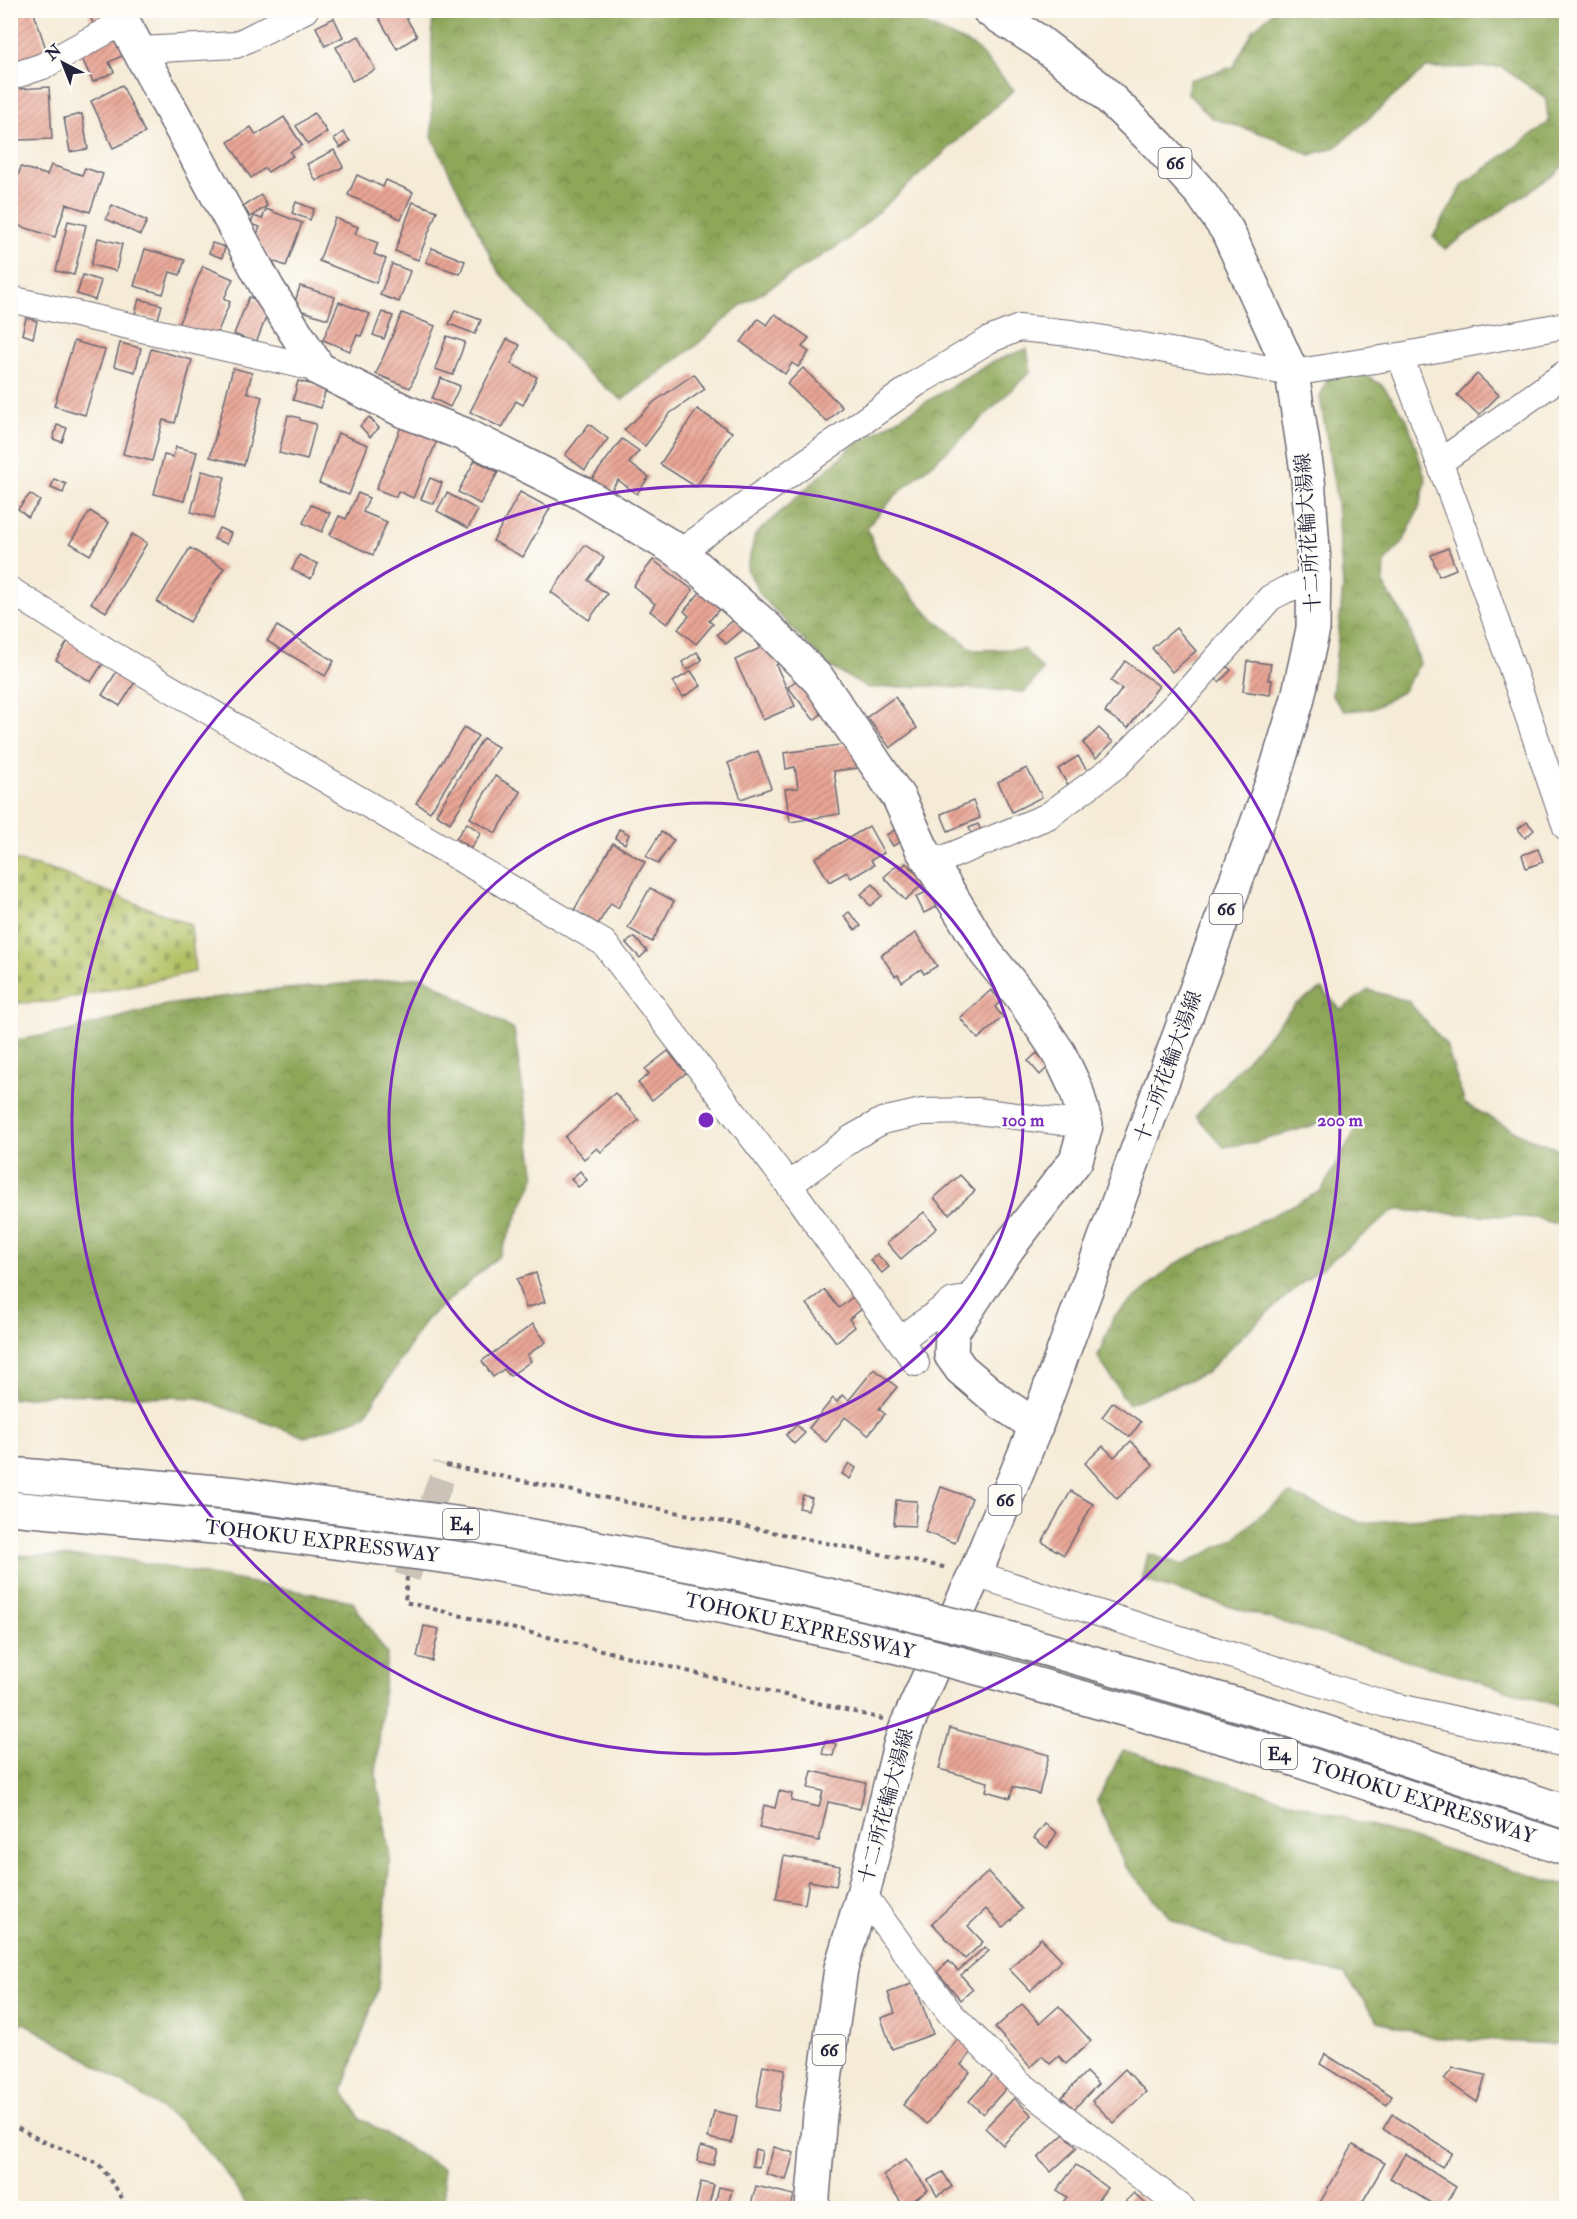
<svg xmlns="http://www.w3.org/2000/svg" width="1577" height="2219" font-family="'IM FELL Double Pica','Noto Serif JP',serif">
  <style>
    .forest { fill: url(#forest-crowns); stroke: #58644a; stroke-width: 1.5 }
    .cemetery { fill: url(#cemetery-stones); stroke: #6a714e; stroke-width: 1.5 }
    .building { fill: url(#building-hatch) }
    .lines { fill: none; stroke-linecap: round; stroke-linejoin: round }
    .street-tunnel { stroke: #cbc3b8; stroke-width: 26; stroke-dasharray: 26 13; stroke-linecap: butt }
    .street-casing { stroke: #6c6872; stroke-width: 28 }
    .secondary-casing { stroke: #6c6872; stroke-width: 36 }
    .primary-casing { stroke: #6c6872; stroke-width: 36 }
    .highway-casing { stroke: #6c6872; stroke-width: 36 }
    .path { stroke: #6c6872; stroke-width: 4; stroke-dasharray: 4.5 4.5; stroke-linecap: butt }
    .street { stroke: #fff; stroke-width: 26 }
    .secondary { stroke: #fff; stroke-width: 33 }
    .primary { stroke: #fff; stroke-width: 33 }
    .highway { stroke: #fff; stroke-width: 33 }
    .highway-bridge-casing { stroke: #6c6872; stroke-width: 36; stroke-linecap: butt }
    .highway-bridge { stroke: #fff; stroke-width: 33 }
    .ring { fill: none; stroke: #7b2cbf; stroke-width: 3 }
    .labels { text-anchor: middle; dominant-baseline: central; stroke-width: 4.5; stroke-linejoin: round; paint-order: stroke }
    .shield { fill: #fdfcf7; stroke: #646373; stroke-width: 1.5 }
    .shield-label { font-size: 18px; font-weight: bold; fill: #22223b }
    .street-label { font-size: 20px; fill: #22223b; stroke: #fdfcf7 }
    .centre { fill: #7b2cbf; stroke: #fdfcf7; stroke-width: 3 }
    .ring-label { font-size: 18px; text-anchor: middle; font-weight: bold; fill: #7b2cbf; stroke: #fdfcf7; stroke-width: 4.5; stroke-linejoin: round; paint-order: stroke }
  </style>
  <defs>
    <pattern id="forest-crowns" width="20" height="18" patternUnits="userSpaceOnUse" patternTransform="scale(1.5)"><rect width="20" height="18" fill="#8da658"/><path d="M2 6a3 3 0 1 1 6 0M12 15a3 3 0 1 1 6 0" fill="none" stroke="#73874a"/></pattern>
    <pattern id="cemetery-stones" width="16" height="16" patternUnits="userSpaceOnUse" patternTransform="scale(1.5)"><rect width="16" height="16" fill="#b2c062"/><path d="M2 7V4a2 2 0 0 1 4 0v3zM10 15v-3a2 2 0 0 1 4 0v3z" fill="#909c52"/></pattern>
    <pattern id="building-hatch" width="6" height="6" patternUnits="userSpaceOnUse" patternTransform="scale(1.5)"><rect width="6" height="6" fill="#e9a595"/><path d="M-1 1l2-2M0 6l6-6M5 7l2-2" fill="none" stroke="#bc867b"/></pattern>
  </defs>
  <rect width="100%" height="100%" fill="#fdfcf7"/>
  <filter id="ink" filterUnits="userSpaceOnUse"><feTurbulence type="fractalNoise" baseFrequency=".0167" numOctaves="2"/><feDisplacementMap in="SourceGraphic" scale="12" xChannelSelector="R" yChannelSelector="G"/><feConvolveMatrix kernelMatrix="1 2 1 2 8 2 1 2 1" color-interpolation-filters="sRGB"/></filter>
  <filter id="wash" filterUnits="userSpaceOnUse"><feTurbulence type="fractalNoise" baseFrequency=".008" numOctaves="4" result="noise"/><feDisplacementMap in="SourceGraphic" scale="24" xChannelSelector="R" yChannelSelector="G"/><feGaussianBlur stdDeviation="1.35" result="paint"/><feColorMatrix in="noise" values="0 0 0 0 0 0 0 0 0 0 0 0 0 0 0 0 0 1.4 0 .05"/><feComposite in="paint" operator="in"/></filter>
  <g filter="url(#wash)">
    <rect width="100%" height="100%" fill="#f5ebd7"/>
    <g class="forest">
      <polygon points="434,11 897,11 975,47 1014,90 846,241 740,306 693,348 622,400 583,369 498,271 432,137 432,28"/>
      <polygon points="1274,11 1566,11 1566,163 1555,174 1445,249 1433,237 1463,185 1549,122 1545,97 1501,67 1426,68 1336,147 1310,155 1272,137 1212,118 1188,94 1189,80 1233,67 1254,29"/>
      <polygon points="1027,349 1031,371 963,437 896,495 867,527 879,557 929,615 974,650 1024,649 1043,670 1025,692 930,686 868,688 828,666 762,597 747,569 755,535 853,446 994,361"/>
      <polygon points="1344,373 1369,377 1383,386 1407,419 1426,480 1420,506 1403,542 1385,561 1384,586 1408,623 1420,664 1402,692 1372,709 1344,711 1332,696 1343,588 1337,503 1320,397 1327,379"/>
      <polygon points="423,977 514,1030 535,1178 499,1256 425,1321 365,1416 305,1437 198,1398 60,1394 11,1399 11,1041 65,1032 166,1005 264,991"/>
      <polygon points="1322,989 1341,1010 1368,990 1408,1001 1446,1045 1465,1104 1526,1137 1566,1152 1566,1227 1536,1218 1395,1210 1296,1288 1243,1335 1206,1373 1128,1404 1098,1357 1113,1317 1175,1264 1321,1191 1361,1120 1321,1123 1256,1142 1224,1147 1196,1116 1296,1004"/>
      <polygon points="1290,1494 1361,1523 1470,1514 1555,1518 1566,1521 1566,1708 1142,1580 1148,1554 1183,1565 1234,1539 1260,1515"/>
      <polygon points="11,1555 116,1558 352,1601 387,1654 376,1775 390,1856 378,1988 343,2090 360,2118 443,2169 445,2208 249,2208 219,2164 182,2123 88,2060 24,2023 11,2027"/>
      <polygon points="1123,1750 1566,1886 1566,2038 1556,2044 1437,2038 1378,2021 1344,1973 1264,1959 1173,1920 1125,1866 1097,1801"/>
    </g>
    <polygon class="cemetery" points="10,859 58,872 191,925 195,972 51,1002 11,1003"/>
    <g id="blocks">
      <g class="building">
        <polygon points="10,10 33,10 47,52 18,62 10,40"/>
        <polygon points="86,10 101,10 106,20 95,26"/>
        <polygon points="374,10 407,10 409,14 405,16 417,36 397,49"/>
        <polygon points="334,18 343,37 325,46 316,27"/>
        <polygon points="116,32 126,54 109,62 114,72 93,82 78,50"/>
        <polygon points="359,36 375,70 352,81 336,47"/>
        <polygon points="21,82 21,89 49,87 52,139 16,140 13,95 10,95 10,83"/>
        <polygon points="122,85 145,133 113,148 91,101"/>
        <polygon points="314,113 327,132 308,144 296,126"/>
        <polygon points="82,114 88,149 70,152 64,118"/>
        <polygon points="284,117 302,145 290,152 293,156 268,172 265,168 251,178 228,142 251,127 256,135"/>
        <polygon points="343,132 350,141 340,148 334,139"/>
        <polygon points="334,150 343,167 316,181 307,164"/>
        <polygon points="51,165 82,175 85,168 103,174 90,212 66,204 55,237 10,223 10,199 21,167 47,175"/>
        <polygon points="357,175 383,187 386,180 413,192 401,219 348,195"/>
        <polygon points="261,195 267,206 250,217 243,206"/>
        <polygon points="296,202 314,209 310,220 292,213"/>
        <polygon points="413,202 437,211 418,260 395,251"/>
        <polygon points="112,205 147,221 140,235 106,219"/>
        <polygon points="266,209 302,223 286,266 270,260 256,237 260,227 251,224 254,216 262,219"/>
        <polygon points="335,218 358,227 355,234 378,243 374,254 386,259 376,283 319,261"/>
        <polygon points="68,221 86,225 74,275 56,271"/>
        <polygon points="98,238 122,244 116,271 91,265"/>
        <polygon points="212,243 225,247 222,258 209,253"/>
        <polygon points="432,248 465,261 460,274 426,262"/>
        <polygon points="145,249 185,260 180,275 170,272 163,294 134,286"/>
        <polygon points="392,264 410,271 399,302 380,295"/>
        <polygon points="203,266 233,279 224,299 230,302 214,341 178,325"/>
        <polygon points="83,275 101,281 95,300 77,294"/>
        <polygon points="300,286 335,297 328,319 293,308"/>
        <polygon points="249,297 271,305 256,343 234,334"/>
        <polygon points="139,299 162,305 158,319 135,314"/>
        <polygon points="339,302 370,314 361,336 357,335 350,351 323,340"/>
        <polygon points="455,310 481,320 475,334 449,324"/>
        <polygon points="382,312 393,316 384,339 373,335"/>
        <polygon points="402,313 435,326 410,388 376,374"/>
        <polygon points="775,314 809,338 802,347 809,352 798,367 792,363 785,374 741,342 758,319 767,325"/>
        <polygon points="26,318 37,321 33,338 22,334"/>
        <polygon points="10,333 16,335 11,350 10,350"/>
        <polygon points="447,336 465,342 453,375 435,369"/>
        <polygon points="507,339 520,345 511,364 537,377 523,405 516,401 502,428 470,412"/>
        <polygon points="74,341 105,350 85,415 54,406"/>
        <polygon points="120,343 141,348 135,372 114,366"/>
        <polygon points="151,349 192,360 175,423 163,420 152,461 123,454"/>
        <polygon points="233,368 252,373 247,392 262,397 244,465 210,457"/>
        <polygon points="803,368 842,407 827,422 787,384"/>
        <polygon points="694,374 705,389 669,414 645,446 624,430 654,402"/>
        <polygon points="1477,374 1499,395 1479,415 1457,395"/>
        <polygon points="441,378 460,386 450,407 432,398"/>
        <polygon points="298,381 326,388 321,408 293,400"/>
        <polygon points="697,409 732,432 696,487 660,464"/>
        <polygon points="288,415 300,418 300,420 316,424 307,460 279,453"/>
        <polygon points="369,417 379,428 370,437 360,426"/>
        <polygon points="402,424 438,438 413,498 398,491 396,497 376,489"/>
        <polygon points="589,424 608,439 585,470 565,455"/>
        <polygon points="57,425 67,428 62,442 53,439"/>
        <polygon points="338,433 368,445 349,495 319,483"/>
        <polygon points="622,439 639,451 629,463 649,477 637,494 618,480 609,493 591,480"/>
        <polygon points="176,447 197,452 184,501 154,494 164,455 173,457"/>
        <polygon points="475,460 498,472 480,504 458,492"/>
        <polygon points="202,471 225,477 214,518 191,512"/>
        <polygon points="430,478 442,483 434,504 421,499"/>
        <polygon points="54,479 66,484 63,493 51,488"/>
        <polygon points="520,492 550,508 523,557 493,541"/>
        <polygon points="358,493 369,498 363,512 387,522 373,555 330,535 339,516 346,519"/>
        <polygon points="447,493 478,510 468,528 437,511"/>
        <polygon points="30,494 40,501 28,517 18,509"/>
        <polygon points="10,498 17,502 10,511"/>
        <polygon points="311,505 330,513 322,532 303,523"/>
        <polygon points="90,511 109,523 90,555 70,543"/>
        <polygon points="219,528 231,533 227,544 214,539"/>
        <polygon points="132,534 147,543 106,612 91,603"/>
        <polygon points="585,545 604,558 588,580 607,594 589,620 551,592"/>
        <polygon points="190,548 224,568 190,622 157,602"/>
        <polygon points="1448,548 1456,569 1439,576 1431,555"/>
        <polygon points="299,555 318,564 311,579 292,570"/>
        <polygon points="653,560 693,590 667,624 650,611 655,604 633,586"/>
        <polygon points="702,590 722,606 709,621 713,624 696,644 678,629 689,616 684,611"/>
        <polygon points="736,618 745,628 726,644 717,634"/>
        <polygon points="277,626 334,661 325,676 267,641"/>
        <polygon points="1176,628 1196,651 1172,672 1152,648"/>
        <polygon points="70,638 105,660 91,682 56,660"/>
        <polygon points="757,640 787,660 776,665 795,706 763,720 735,660 760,648"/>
        <polygon points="697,652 702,660 687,670 682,662"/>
        <polygon points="1125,661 1159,686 1128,728 1105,712 1122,689 1111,681"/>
        <polygon points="1247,661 1271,664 1268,680 1272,680 1270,695 1243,691"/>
        <polygon points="1223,663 1231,670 1219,682 1212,675"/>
        <polygon points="117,671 135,682 120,706 102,695"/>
        <polygon points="691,671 701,686 683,697 673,682"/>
        <polygon points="805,673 831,706 814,720 788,687"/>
        <polygon points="895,697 917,728 890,748 867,717"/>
        <polygon points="464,727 478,736 430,812 416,803"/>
        <polygon points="1099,728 1113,742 1096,758 1083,743"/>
        <polygon points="483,738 498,747 450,823 436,814"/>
        <polygon points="854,743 858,768 834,771 840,814 790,822 785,789 798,788 795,767 786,769 784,753"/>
        <polygon points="758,751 771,788 741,799 728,763"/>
        <polygon points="1078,756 1088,772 1068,785 1058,769"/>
        <polygon points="1027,768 1042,797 1012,812 998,782"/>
        <polygon points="495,776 521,792 496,833 470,818"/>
        <polygon points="973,801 980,818 948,831 941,814"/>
        <polygon points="1527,822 1534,830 1525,838 1518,829"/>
        <polygon points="467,823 481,833 471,848 456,838"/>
        <polygon points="978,824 982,833 973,837 969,828"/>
        <polygon points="869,826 884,853 871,860 874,865 851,878 847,872 829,882 815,858"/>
        <polygon points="898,828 905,840 893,846 886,835"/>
        <polygon points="619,829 629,834 625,844 615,838"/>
        <polygon points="661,832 674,840 658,864 646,856"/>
        <polygon points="613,843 645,862 618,908 611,903 598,924 574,910"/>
        <polygon points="1538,849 1543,862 1526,868 1522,855"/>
        <polygon points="906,863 925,882 905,900 884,877 898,864 901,868"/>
        <polygon points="873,884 882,896 870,906 861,894"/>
        <polygon points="650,888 674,901 652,942 628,928"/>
        <polygon points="930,890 938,906 924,913 916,897"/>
        <polygon points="849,912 861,926 855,930 844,916"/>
        <polygon points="916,933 937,966 924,974 921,969 902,982 898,975 895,976 881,955"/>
        <polygon points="634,937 647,951 640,958 626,943"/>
        <polygon points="991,990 1001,1001 995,1007 1003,1017 978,1039 960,1018"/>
        <polygon points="668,1051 686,1073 652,1100 638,1083 649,1074 645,1069"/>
        <polygon points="1037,1053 1049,1066 1040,1075 1028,1061"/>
        <polygon points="615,1093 639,1120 601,1152 597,1148 584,1159 565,1137"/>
        <polygon points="580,1171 587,1180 578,1187 571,1179"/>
        <polygon points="960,1175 975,1191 949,1214 934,1198"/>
        <polygon points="924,1212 937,1228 901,1259 887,1243"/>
        <polygon points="877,1254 889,1267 882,1273 870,1260"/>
        <polygon points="536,1273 545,1302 526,1308 517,1279"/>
        <polygon points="825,1290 839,1308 854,1296 863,1308 849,1319 855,1327 836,1342 807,1304"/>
        <polygon points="533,1324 546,1342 527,1355 531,1361 510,1376 504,1369 493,1377 482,1361"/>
        <polygon points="874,1369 897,1387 879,1409 885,1414 868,1435 845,1417 826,1442 809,1428 833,1398 837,1402 842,1395 849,1400"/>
        <polygon points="1113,1402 1141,1422 1130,1437 1102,1417"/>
        <polygon points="797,1425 805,1433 794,1444 786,1435"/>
        <polygon points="1131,1441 1153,1465 1117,1499 1085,1463 1103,1446 1114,1457"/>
        <polygon points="849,1463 856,1468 850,1479 842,1474"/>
        <polygon points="941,1487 972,1498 955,1543 925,1532"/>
        <polygon points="1071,1491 1093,1504 1064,1555 1042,1542"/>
        <polygon points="803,1495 812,1498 808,1510 799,1508"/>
        <polygon points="896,1500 917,1501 915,1526 894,1525"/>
        <polygon points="424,1626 439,1629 432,1661 417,1657"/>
        <polygon points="950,1728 1049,1755 1039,1794 1013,1787 1010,1798 986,1791 988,1782 939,1769"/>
        <polygon points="825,1741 836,1744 833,1756 822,1754"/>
        <polygon points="812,1771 866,1783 860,1809 828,1802 819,1841 759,1828 764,1805 775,1808 779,1791 792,1794 791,1801 819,1807 823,1791 808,1788"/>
        <polygon points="1045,1824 1057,1833 1047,1848 1034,1838"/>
        <polygon points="784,1856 840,1866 836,1886 809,1881 805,1904 776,1899"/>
        <polygon points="988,1872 1022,1909 1003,1927 986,1909 968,1926 983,1942 965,1959 932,1923"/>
        <polygon points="1041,1938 1062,1960 1030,1991 1009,1969"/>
        <polygon points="985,1947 989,1951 961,1975 973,1989 961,2000 937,1972 949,1961 958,1971"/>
        <polygon points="914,1983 933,2034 892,2049 881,2018 895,2013 888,1993"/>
        <polygon points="1022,2004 1040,2023 1059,2006 1091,2041 1066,2064 1059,2056 1050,2064 1042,2056 1030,2067 995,2028"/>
        <polygon points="962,2034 976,2047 961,2065 970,2072 927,2124 903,2105"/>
        <polygon points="1325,2054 1392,2096 1387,2105 1320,2064"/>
        <polygon points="763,2065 785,2069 778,2111 756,2107"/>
        <polygon points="1453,2068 1486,2075 1477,2102 1444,2079"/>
        <polygon points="1125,2069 1146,2092 1114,2123 1092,2101"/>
        <polygon points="996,2071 1011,2083 983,2114 969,2101"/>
        <polygon points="1086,2072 1098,2084 1074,2109 1062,2097"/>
        <polygon points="1014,2098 1032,2115 1003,2145 985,2128"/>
        <polygon points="714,2111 737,2116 732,2143 708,2138"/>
        <polygon points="1392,2114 1452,2153 1442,2167 1383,2129"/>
        <polygon points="1064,2134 1077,2148 1051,2172 1038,2158"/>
        <polygon points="1353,2145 1385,2163 1359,2208 1317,2208"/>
        <polygon points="701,2146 717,2150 713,2165 697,2161"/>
        <polygon points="774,2147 794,2153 786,2180 766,2174"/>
        <polygon points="755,2149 762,2151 759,2167 752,2166"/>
        <polygon points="1405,2154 1456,2187 1443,2208 1439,2208 1390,2178"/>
        <polygon points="906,2159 928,2190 904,2207 883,2175"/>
        <polygon points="1076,2165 1107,2188 1092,2208 1058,2208 1067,2197 1057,2190"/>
        <polygon points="943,2172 952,2187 937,2196 928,2180"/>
        <polygon points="701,2182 714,2185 708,2208 695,2208"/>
        <polygon points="756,2186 794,2195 791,2208 750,2208"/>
        <polygon points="719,2187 732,2190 727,2208 714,2208"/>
        <polygon points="1134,2193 1150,2208 1135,2208 1126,2201"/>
        <polygon points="1125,2202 1132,2208 1118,2208"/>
        <polygon points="1389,2202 1398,2208 1384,2208"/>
      </g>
    </g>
  </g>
  <g filter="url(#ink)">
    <use href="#blocks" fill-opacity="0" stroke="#6c6872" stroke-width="1.5"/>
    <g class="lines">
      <polyline class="street-tunnel" points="407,1577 446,1465"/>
      <defs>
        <g id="street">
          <polyline points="139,50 236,45 305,10"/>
          <polyline points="10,77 43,66 123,22"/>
          <polyline points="10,299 319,369"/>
          <polyline points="1400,356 1469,542 1566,827"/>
          <polyline points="1440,462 1566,373"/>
          <polyline points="680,552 917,383 989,340 1019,328 1071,333 1292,373 1400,356 1566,325"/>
          <polyline points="10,590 110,653 604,943 789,1185 916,1363"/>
          <polyline points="931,864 1048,816 1117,765 1178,702 1270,598 1285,590 1314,580"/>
          <polyline points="789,1185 852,1138 882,1121 922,1112 977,1111 1086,1125"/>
          <polyline points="900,1340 953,1301 973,1298"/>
          <polyline points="975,1574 1385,1704 1566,1744"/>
          <polyline points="863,1894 950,2013 1018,2082 1182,2208"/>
        </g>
        <polyline id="secondary" points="117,10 268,289 319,369 404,411 463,434 582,493 680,552 766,627 819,680 899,798 922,849 986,953 1020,995 1059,1053 1076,1089 1086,1125 1076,1160 1008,1248 952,1332 951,1355 961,1369 1000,1402 1036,1426"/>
        <polyline id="primary" points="812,2208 820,2115 841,1968 863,1894 900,1745 907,1725 975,1574 1036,1426 1273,780 1297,702 1313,629 1314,563 1308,478 1292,373 1227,230 1202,194 1158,145 1098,87 1038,41 989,10"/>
        <g id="highway">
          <polyline points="10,1474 239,1494 478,1526 733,1573 905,1613"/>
          <polyline points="10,1508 235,1529 472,1560 725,1607 890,1645"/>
          <polyline points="1004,1637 1271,1714 1566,1812"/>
          <polyline points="989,1671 1260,1748 1566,1849"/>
        </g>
      </defs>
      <use href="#street" class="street-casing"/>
      <use href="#secondary" class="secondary-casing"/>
      <use href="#primary" class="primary-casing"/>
      <use href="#highway" class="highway-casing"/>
      <g class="path">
        <polyline points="446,1465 948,1568"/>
        <polyline points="407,1577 405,1602 883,1719"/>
        <polyline points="10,2123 40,2140 98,2163 116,2188 128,2208"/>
      </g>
      <use href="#street" class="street"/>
      <use href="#secondary" class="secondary"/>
      <use href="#primary" class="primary"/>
      <use href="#highway" class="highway"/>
      <defs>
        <g id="highway-bridge">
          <polyline points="905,1613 1004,1637"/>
          <polyline points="890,1645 989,1671"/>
        </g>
      </defs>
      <use href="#highway-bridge" class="highway-bridge-casing"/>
      <use href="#highway-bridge" class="highway-bridge"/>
    </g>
  </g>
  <g class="ring">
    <circle cx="706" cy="1120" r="317"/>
    <circle cx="706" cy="1120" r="634"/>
  </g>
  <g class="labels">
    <g class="shield">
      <rect x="1158.5" y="148" width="33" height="30" rx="4.5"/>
      <rect x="1209.5" y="894" width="33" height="30" rx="4.5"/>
      <rect x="988.5" y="1485" width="33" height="30" rx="4.5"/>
      <rect x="443" y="1509" width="36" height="30" rx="4.5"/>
      <rect x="1261" y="1739" width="36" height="30" rx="4.5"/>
      <rect x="812.5" y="2035" width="33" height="30" rx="4.5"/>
    </g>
    <g class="shield-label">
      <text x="1175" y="163">66</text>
      <text x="1226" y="909">66</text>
      <text x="1005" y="1500">66</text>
      <text x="461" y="1524">E4</text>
      <text x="1279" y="1754">E4</text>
      <text x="829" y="2050">66</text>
    </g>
    <g class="street-label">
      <text transform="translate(1308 533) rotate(-94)">十二所花輪大湯線</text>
      <text transform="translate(1168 1067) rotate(-70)">十二所花輪大湯線</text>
      <text transform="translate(322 1541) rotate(7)">TOHOKU EXPRESSWAY</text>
      <text transform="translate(800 1626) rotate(13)">TOHOKU EXPRESSWAY</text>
      <text transform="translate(1423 1801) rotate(18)">TOHOKU EXPRESSWAY</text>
      <text transform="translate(886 1806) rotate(-75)">十二所花輪大湯線</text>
    </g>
  </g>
  <circle cx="706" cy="1120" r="9" class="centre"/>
  <g class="ring-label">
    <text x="1023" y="1126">100 m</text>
    <text x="1340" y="1126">200 m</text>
  </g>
  <rect width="1577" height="2219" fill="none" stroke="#fdfcf7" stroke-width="36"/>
  <g transform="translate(63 63) rotate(318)" stroke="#fdfcf7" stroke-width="4.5" paint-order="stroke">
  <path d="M0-4.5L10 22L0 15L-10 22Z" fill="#22223b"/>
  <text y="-9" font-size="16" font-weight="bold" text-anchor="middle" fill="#22223b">N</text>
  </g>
</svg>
